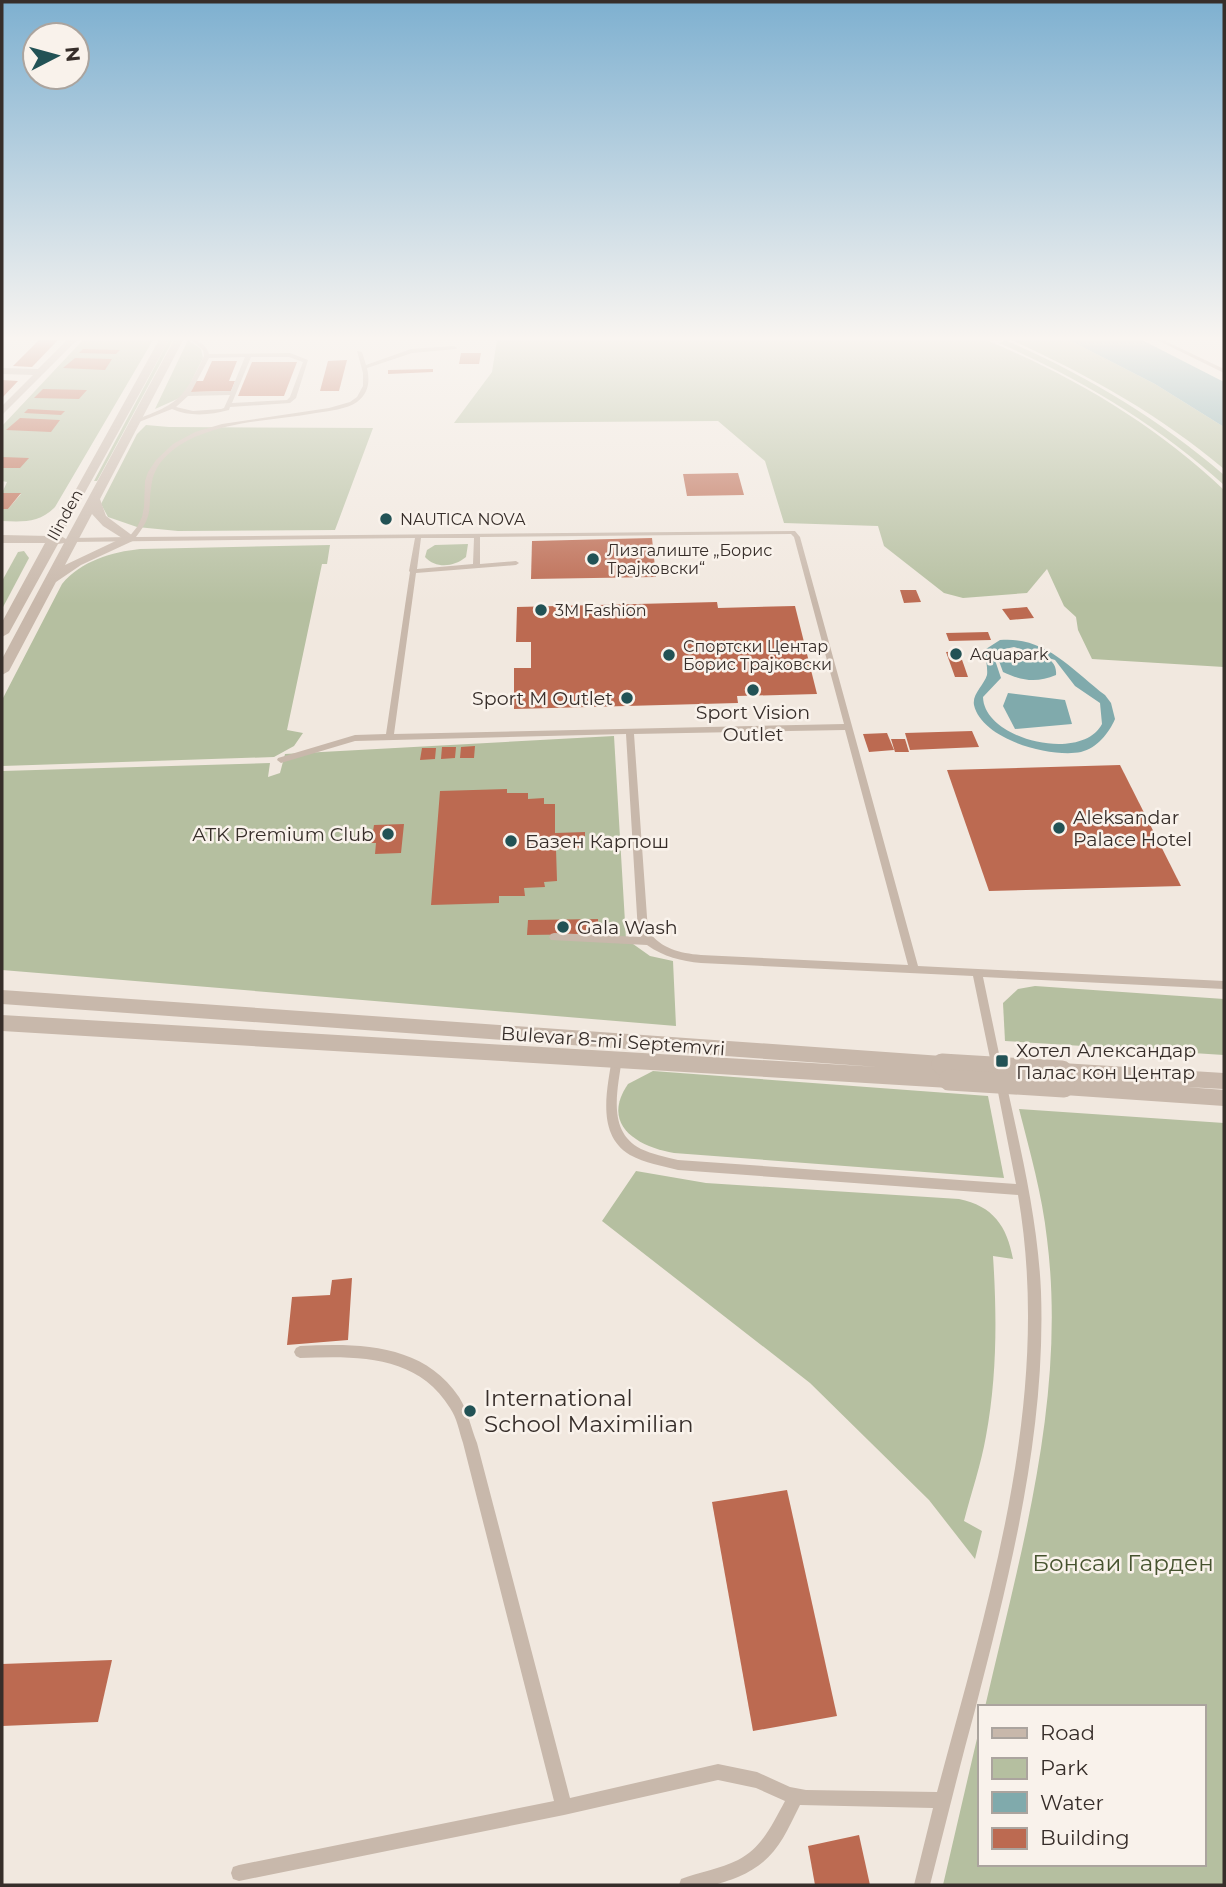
<svg xmlns="http://www.w3.org/2000/svg" width="1226" height="1887" font-family="Montserrat,sans-serif">
  <style>
    .green { fill: #b5bfa0 }
    .water { fill: #80aaac; fill-rule: evenodd }
    .building { fill: #bc6a51 }
    .lines { fill: none; stroke-linecap: round; stroke-linejoin: round }
    .service { fill: #c8b8ab; fill-rule: evenodd }
    .minor { fill: #c8b8ab; fill-rule: evenodd }
    .tertiary { fill: #c8b8ab; fill-rule: evenodd }
    .tertiary-bridge { stroke: #c8b8ab; stroke-width: 21 }
    .poi-dot { fill: #225255; stroke: #f9f2eb; stroke-width: 2.5 }
    .labels { text-anchor: middle; dominant-baseline: central; stroke-width: 5; stroke-linejoin: round; paint-order: stroke }
    .far-street-label { font-size: 16px; fill: #372e2a; stroke: #f9f2eb }
    .far-poi-label { font-size: 16px; fill: #372e2a; stroke: #f9f2eb; text-anchor: start }
    .poi-label { font-size: 19px; fill: #372e2a; stroke: #f9f2eb; text-anchor: start }
    .street-label { font-size: 19px; fill: #372e2a; stroke: #f9f2eb }
    .near-poi-label { font-size: 23px; fill: #372e2a; stroke: #f9f2eb; text-anchor: start }
    .near-park-label { font-size: 23px; fill: #46532f; stroke: #f9f2eb }
  </style>
  <rect width="100%" height="100%" fill="#f1e8df"/>
  <g class="green">
    <path d="M 83,340 L 153,340 L 55,507 C 40,523 22,522 2,521 L 2,509 L 8,509 L 21,494 L 2,493 L 7,482 L 2,481 L 2,426 Z"/>
    <polygon points="169,340 173,340 97,481 94,481"/>
    <polygon points="188,340 201,349 203,358 184,396 155,409"/>
    <path d="M 497,340 L 986,340 C 1073,376 1156,425 1224,490 L 1224,667 L 1092,659 L 1078,630 L 1076,617 L 1064,606 L 1047,569 L 1027,593 L 963,598 L 944,593 L 884,546 L 878,526 L 784,523 L 765,461 L 718,421 L 454,423 L 492,372 Z"/>
    <path d="M 1005,340 C 1084,374 1159,419 1224,475 L 1224,485 C 1158,425 1081,379 999,343 Z"/>
    <path d="M 1011,340 L 1069,340 L 1155,384 L 1224,427 L 1224,469 C 1160,415 1087,374 1011,340 Z"/>
    <polygon points="146,425 169,427 373,428 335,530 178,531 137,527 108,517 101,504 137,434"/>
    <path d="M 468,544 L 466,557 C 454,567 436,569 425,557 L 427,550 L 435,545 Z"/>
    <path d="M 330,545 L 327,564 L 322,564 L 287,730 L 303,733 L 294,746 L 274,757 L 2,766 L 2,700 L 62,584 C 81,561 112,552 140,549 Z"/>
    <polygon points="24,551 29,558 2,609 2,581 18,552"/>
    <polygon points="614,736 626,939 650,956 673,961 676,1026 2,970 2,771 270,763 268,777 280,773 285,754"/>
    <polygon points="1035,986 1224,999 1224,1055 1005,1041 1003,1003 1018,989"/>
    <path d="M 653,1071 L 988,1096 L 1004,1178 L 674,1153 C 638,1147 600,1125 628,1084 Z"/>
    <path d="M 1019,1109 L 1224,1123 L 1224,1885 L 943,1885 L 979,1730 L 979,1864 L 1203,1864 L 1203,1707 L 985,1707 C 1020,1555 1067,1397 1047,1239 C 1042,1194 1030,1152 1019,1109 Z"/>
    <path d="M 636,1171 L 706,1183 L 959,1199 C 993,1206 1007,1226 1013,1259 L 993,1256 C 997,1316 997,1377 986,1436 C 981,1465 971,1493 964,1521 L 982,1531 L 975,1559 L 929,1500 L 810,1383 L 602,1221 Z"/>
  </g>
  <g class="water">
    <polygon points="1069,340 1142,340 1224,382 1224,427 1155,384"/>
    <path d="M 1000,640 C 1046,636 1072,670 1105,695 L 1111,703 L 1115,719 C 1109,733 1097,748 1081,752 C 1051,758 982,740 974,705 C 972,694 984,685 987,675 C 988,668 985,658 986,649 ZM 1014,647 L 1055,660 L 1075,686 L 1100,703 L 1102,724 C 1082,763 984,740 983,697 L 1001,678 L 994,657 L 996,651 Z"/>
    <path d="M 1018,650 C 1034,654 1058,655 1056,675 C 1037,683 1022,681 1003,672 L 999,661 L 1006,653 Z"/>
    <polygon points="1008,693 1065,700 1072,724 1015,729 1003,706"/>
  </g>
  <g class="building">
    <polygon points="39,340 58,340 32,367 13,366"/>
    <polygon points="83,349 120,350 116,354 79,353"/>
    <polygon points="461,353 481,353 479,364 459,364"/>
    <polygon points="75,358 112,359 105,370 63,368"/>
    <polygon points="347,360 339,391 320,391 328,361"/>
    <polygon points="212,361 237,361 229,381 235,381 231,391 190,392 195,381 203,381"/>
    <polygon points="252,362 297,362 284,396 238,396"/>
    <polygon points="433,369 433,372 388,374 388,370"/>
    <polygon points="2,380 18,381 2,398"/>
    <polygon points="43,389 87,390 79,399 34,398"/>
    <polygon points="28,409 65,411 61,415 24,413"/>
    <polygon points="20,418 60,420 51,432 6,430"/>
    <polygon points="2,457 29,458 20,468 2,468"/>
    <polygon points="738,473 744,495 687,496 683,474"/>
    <polygon points="2,493 21,493 8,509 2,509"/>
    <polygon points="652,538 656,577 531,579 532,541"/>
    <polygon points="900,590 916,590 921,602 904,603"/>
    <polygon points="717,602 718,608 795,606 817,694 737,696 738,703 514,709 514,668 531,668 531,642 516,642 517,607"/>
    <polygon points="1027,607 1034,618 1010,620 1002,609"/>
    <polygon points="988,632 991,640 949,641 946,633"/>
    <polygon points="959,651 968,677 955,677 946,652"/>
    <polygon points="972,731 979,747 910,750 905,733"/>
    <polygon points="887,733 894,750 869,752 863,734"/>
    <polygon points="891,739 905,739 909,752 895,752"/>
    <polygon points="475,746 474,758 460,758 461,747"/>
    <polygon points="442,747 456,747 455,758 441,759"/>
    <polygon points="422,748 436,748 435,759 420,760"/>
    <polygon points="1120,765 1181,886 989,891 947,770"/>
    <polygon points="507,789 507,793 528,793 528,799 544,798 544,804 555,804 555,833 585,832 585,848 556,849 557,881 544,882 545,887 524,888 525,896 499,896 499,903 431,905 440,791"/>
    <polygon points="404,824 401,853 375,854 376,843 371,843 374,825"/>
    <polygon points="598,919 598,934 527,935 528,920"/>
    <polygon points="352,1278 348,1340 287,1345 292,1297 330,1295 332,1280"/>
    <polygon points="787,1490 837,1716 753,1731 712,1502"/>
    <polygon points="112,1660 98,1722 2,1726 2,1664"/>
    <polygon points="859,1835 870,1885 815,1885 808,1846"/>
  </g>
  <g class="lines">
    <g class="service">
      <path d="M 191,340 C 199,340 207,346 209,354 L 290,353 L 308,360 L 296,398 L 290,403 L 230,407 L 229,410 C 210,415 190,417 172,409 L 139,422 L 135,422 L 135,420 C 180,403 183,399 204,356 L 203,350 ZM 245,357 L 231,391 L 191,392 L 209,358 ZM 251,357 L 289,357 L 303,362 L 290,397 L 287,400 L 232,403 ZM 230,395 L 224,408 L 221,409 L 193,411 L 176,407 L 188,396 Z"/>
      <polygon points="1157,340 1163,340 1224,369 1224,373"/>
      <path d="M 454,346 L 457,348 L 456,349 L 412,353 L 367,368 C 370,381 369,393 357,402 C 347,409 329,411 316,413 C 278,420 236,420 200,435 C 179,443 156,459 152,482 C 147,508 155,513 136,537 L 795,531 L 800,537 L 918,966 L 1224,981 L 1224,989 L 983,977 L 1002,1068 L 1001,1071 L 997,1072 L 993,1071 L 992,1068 L 973,976 L 701,963 C 681,961 664,957 647,945 L 551,940 L 549,937 L 551,934 L 554,933 L 641,937 L 638,932 L 626,734 L 355,741 L 281,763 L 277,760 L 278,758 L 355,735 L 386,734 L 410,572 L 409,571 L 415,538 L 71,542 L 68,540 L 71,538 L 129,537 L 137,527 L 142,517 L 144,507 L 145,481 L 148,472 L 156,460 L 173,444 L 195,432 L 222,424 L 329,408 L 350,402 L 357,397 L 363,386 L 363,373 L 357,351 L 362,352 L 366,365 L 411,349 ZM 791,534 L 794,537 L 844,724 L 394,734 L 416,573 L 516,565 L 519,563 L 516,561 L 480,564 L 480,537 ZM 421,538 L 474,538 L 473,564 L 417,569 ZM 845,730 L 908,965 L 701,955 C 679,953 662,949 648,931 L 634,734 Z"/>
      <path d="M 617,1054 L 621,1055 L 622,1058 C 618,1089 606,1131 641,1149 C 652,1154 665,1157 678,1160 L 1016,1184 L 996,1082 L 997,1079 L 1001,1077 L 1005,1079 L 1006,1082 C 1021,1151 1038,1221 1041,1292 C 1046,1434 1010,1574 975,1710 C 959,1768 945,1827 930,1885 L 914,1885 L 933,1808 L 800,1805 C 783,1839 775,1861 738,1877 C 730,1880 720,1884 712,1885 C 701,1886 690,1885 679,1885 L 681,1879 C 700,1872 720,1869 738,1860 C 762,1848 773,1823 785,1801 L 756,1788 L 718,1780 L 564,1815 L 239,1881 L 233,1879 L 231,1873 L 233,1867 L 239,1865 L 554,1801 L 463,1443 C 459,1431 457,1418 450,1408 C 417,1354 356,1356 300,1358 L 296,1356 L 294,1352 L 296,1348 L 300,1346 C 358,1343 423,1343 459,1397 C 468,1411 471,1428 477,1443 L 570,1798 L 718,1764 L 757,1772 L 790,1787 L 806,1790 L 937,1792 C 989,1598 1053,1398 1018,1195 L 678,1170 C 662,1166 645,1163 630,1155 C 596,1135 607,1090 612,1058 L 613,1055 Z"/>
    </g>
    <polygon class="minor" points="67,340 77,340 2,415 2,406 33,375 2,374 2,368 38,369"/>
    <g class="tertiary">
      <path d="M 159,340 L 169,340 L 61,536 L 66,539 L 174,340 L 183,340 L 100,499 L 106,516 L 137,539 L 81,565 L 56,582 L 9,671 L 2,675 L 2,659 L 64,543 L 58,544 L 9,633 L 2,637 L 2,622 L 45,543 L 2,543 L 2,535 L 50,536 ZM 92,514 L 103,526 L 122,538 L 65,565 Z"/>
      <polygon points="2,990 942,1056 949,1058 952,1064 944,1071 956,1074 959,1080 956,1086 949,1088 2,1031 2,1015 878,1067 2,1004"/>
      <polygon points="1062,1063 1224,1073 1224,1089 1186,1087 1224,1090 1224,1106 1064,1095 1057,1093 1054,1087 1057,1081 1062,1079 1055,1077 1052,1071 1055,1065"/>
    </g>
    <g class="tertiary-bridge">
      <polyline points="942,1064 1062,1071"/>
      <polyline points="949,1080 1064,1087"/>
    </g>
  </g>
  <linearGradient id="sky" x2="0" y2="1"><stop stop-color="#7eb0d0"/><stop offset="0.56" stop-color="#f9f5f1"/><stop offset="1" stop-color="#f9f5f1" stop-opacity="0"/></linearGradient>
  <rect width="1226" height="604" fill="url(#sky)"/>
  <g class="poi-dot">
    <circle cx="386" cy="519" r="7"/>
    <circle cx="593" cy="559" r="7"/>
    <circle cx="541" cy="610" r="7"/>
    <circle cx="956" cy="654" r="7"/>
    <circle cx="669" cy="655" r="7"/>
    <circle cx="753" cy="690" r="7"/>
    <circle cx="627" cy="698" r="7"/>
    <circle cx="1059" cy="828" r="7"/>
    <circle cx="388" cy="834" r="7"/>
    <circle cx="511" cy="841" r="7"/>
    <circle cx="563" cy="927" r="7"/>
    <rect x="995" y="1054" width="14" height="14" rx="3.5"/>
    <circle cx="470" cy="1411" r="7"/>
  </g>
  <g class="labels">
    <g class="far-street-label">
      <text transform="translate(65 515) rotate(-61)">Ilinden</text>
    </g>
    <g class="far-poi-label">
      <text x="400" y="519">NAUTICA NOVA</text>
      <text x="607" y="550">Лизгалиште „Борис<tspan x="607" dy="18">Трајковски“</tspan></text>
      <text x="555" y="610">3M Fashion</text>
      <text x="683" y="646">Спортски Центар<tspan x="683" dy="18">Борис Трајковски</tspan></text>
      <text x="970" y="654">Aquapark</text>
    </g>
    <g class="poi-label">
      <text x="613" y="698" text-anchor="end">Sport M Outlet</text>
      <text x="753" y="712" text-anchor="middle">Sport Vision<tspan x="753" dy="22">Outlet</tspan></text>
      <text x="1073" y="817">Aleksandar<tspan x="1073" dy="22">Palace Hotel</tspan></text>
      <text x="374" y="834" text-anchor="end">ATK Premium Club</text>
      <text x="525" y="841">Базен Карпош</text>
      <text x="577" y="927">Gala Wash</text>
      <text x="1016" y="1050">Хотел Александар<tspan x="1016" dy="22">Палас кон Центар</tspan></text>
    </g>
    <g class="street-label">
      <text transform="translate(613 1041) rotate(4)">Bulevar 8-mi Septemvri</text>
    </g>
    <g class="near-poi-label">
      <text x="484" y="1398">International<tspan x="484" dy="26">School Maximilian</tspan></text>
    </g>
    <g class="near-park-label">
      <text x="1123" y="1563">Бонсаи Гарден</text>
    </g>
  </g>
  <rect width="1226" height="1887" fill="none" stroke="#372e2a" stroke-width="7"/>
  <rect x="978" y="1705" width="228" height="161" fill="#f9f2eb" stroke="#aba49e" stroke-width="2"/>
  <rect x="992" y="1728" width="35" height="10" fill="#c8b8ab" stroke="#aba49e" stroke-width="2"/>
  <text x="1040" y="1740" font-size="21" fill="#372e2a">Road</text>
  <rect x="992" y="1758" width="35" height="21" fill="#b5bfa0" stroke="#aba49e" stroke-width="2"/>
  <text x="1040" y="1775" font-size="21" fill="#372e2a">Park</text>
  <rect x="992" y="1792" width="35" height="21" fill="#80aaac" stroke="#aba49e" stroke-width="2"/>
  <text x="1040" y="1810" font-size="21" fill="#372e2a">Water</text>
  <rect x="992" y="1828" width="35" height="21" fill="#bc6a51" stroke="#aba49e" stroke-width="2"/>
  <text x="1040" y="1845" font-size="21" fill="#372e2a">Building</text>
  <g transform="translate(56 56) rotate(84)"><circle r="33" fill="#f9f2eb" stroke="#aba49e" stroke-width="2"/>
  <path d="M0-5L12 26L0 18L-12 26Z" fill="#225255"/>
  <text y="-10" font-size="19" font-weight="bold" text-anchor="middle" fill="#372e2a">N</text>
  </g>
</svg>
